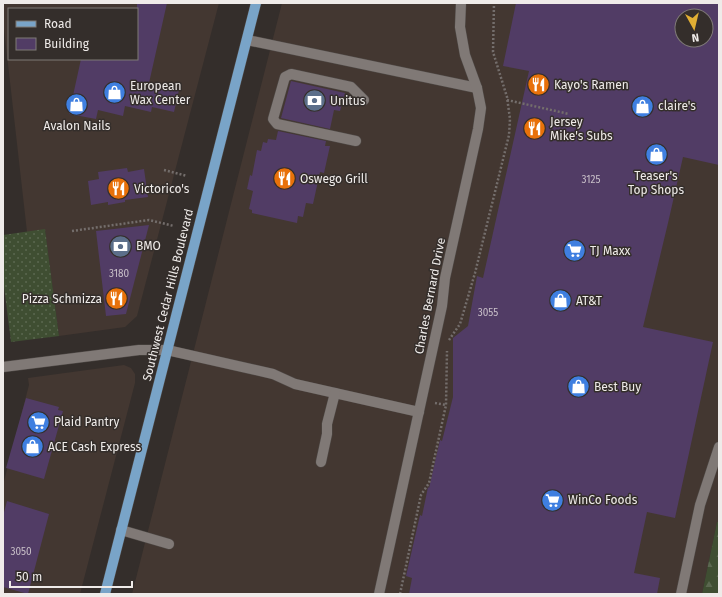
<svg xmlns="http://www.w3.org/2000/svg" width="722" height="597" font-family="'Fira Sans',sans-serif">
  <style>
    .built { fill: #433731; fill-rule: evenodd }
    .grass { fill: url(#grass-dots) }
    .forest { fill: url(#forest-firs) }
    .building { fill: #513c65; fill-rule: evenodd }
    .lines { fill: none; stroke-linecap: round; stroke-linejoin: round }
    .minor-casing { stroke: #4f4a47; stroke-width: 11 }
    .major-casing { stroke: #4f4a47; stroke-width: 11 }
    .path { stroke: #746e6c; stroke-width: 2.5; stroke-dasharray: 2 2; stroke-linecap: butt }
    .minor { stroke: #807976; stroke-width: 10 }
    .major { stroke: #79a4c8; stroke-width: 10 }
    .labels { text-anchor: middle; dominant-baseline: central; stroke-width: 3; stroke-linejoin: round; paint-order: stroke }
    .number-label { font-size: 10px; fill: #c8bfc8 }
    .poi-label { font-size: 12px; fill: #efebe9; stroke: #342e2b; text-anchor: start }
    .street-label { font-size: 12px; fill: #efebe9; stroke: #342e2b }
  </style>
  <defs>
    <pattern id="grass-dots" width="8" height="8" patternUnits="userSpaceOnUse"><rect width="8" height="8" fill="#3f4e32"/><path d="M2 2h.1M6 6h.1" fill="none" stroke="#5b6850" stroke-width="1.8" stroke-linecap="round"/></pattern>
    <pattern id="forest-firs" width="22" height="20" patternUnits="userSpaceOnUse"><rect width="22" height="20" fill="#3f4e32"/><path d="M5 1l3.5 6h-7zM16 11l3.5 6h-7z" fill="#5b6850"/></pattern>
  </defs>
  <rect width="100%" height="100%" fill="#342e2b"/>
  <g class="built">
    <path d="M 3,3 L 219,3 L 137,316 L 125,327 L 59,336 L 45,230 L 27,232 L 3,20 ZM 9,9 L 137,9 L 137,59 L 9,59 Z"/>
    <path d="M 282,3 L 719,3 L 719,522 L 717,522 L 702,594 L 132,594 ZM 682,16 L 706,16 L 706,40 L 682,40 Z"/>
    <polygon points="124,365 131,368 135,374 135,383 80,594 3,594 3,485 29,385 28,378"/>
  </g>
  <polygon class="grass" points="45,229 59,336 11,342 3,279 3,235"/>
  <polygon class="forest" points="717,522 719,522 719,594 702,594"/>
  <g class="building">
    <polygon points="137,3 167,3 149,83 179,90 174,112 152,107 151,112 125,106 123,116 98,110 96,119 69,114 81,59 137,59"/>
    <path d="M 516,3 L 719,3 L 719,165 L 683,157 L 668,223 L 643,327 L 713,342 L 675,518 L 647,512 L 634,573 L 660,578 L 657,594 L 409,594 L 412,578 L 406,576 L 420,515 L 422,516 L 428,487 L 429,488 L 440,440 L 442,441 L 453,397 L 453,338 L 468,326 L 477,276 L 483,278 L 529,71 L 503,66 ZM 682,16 L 706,16 L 706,40 L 682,40 Z"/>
    <polygon points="291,81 345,93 340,111 334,110 330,129 281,118"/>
    <polygon points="278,131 326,141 325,146 330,146 324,173 320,172 313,204 306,203 303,217 298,216 297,223 252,213 252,210 249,209 253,191 247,189 250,175 252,176 257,150 261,151 263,142 267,143 268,139 276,140"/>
    <polygon points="127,168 128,172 144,169 148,197 125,200 125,202 108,205 108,202 91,205 88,181 99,179 98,172"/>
    <polygon points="149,225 126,314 106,316 96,231"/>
    <polygon points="26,398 59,407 58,410 63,411 44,479 6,468"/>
    <polygon points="7,501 49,514 28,594 3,587 3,516"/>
  </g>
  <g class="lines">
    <defs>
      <g id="minor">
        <polyline points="247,40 477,88"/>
        <polyline points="356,141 277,124 273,119 285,77 291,74 351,87 364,100"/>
        <polyline points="3,367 139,350 167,350 273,374 295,384 419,412"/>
        <polyline points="321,462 327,434 327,424 335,393"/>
        <polyline points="121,530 169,544"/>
        <polyline points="379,594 442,306 445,278 478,129 481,108 477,88 465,55 460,27 461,3"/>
        <polyline points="681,594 700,505 719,447"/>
      </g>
      <polyline id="major" points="105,594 256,3"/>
    </defs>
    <use href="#minor" class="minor-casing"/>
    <use href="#major" class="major-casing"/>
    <g class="path">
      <polyline points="507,100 569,114"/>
      <polyline points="164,170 187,176"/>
      <polyline points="72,231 149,220 174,226"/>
      <polyline points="449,340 460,324 475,273 509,135 510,119 507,97 493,52 494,3"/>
      <polyline points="435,403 446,405"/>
      <polyline points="400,594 421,495 429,483 446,405 447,351"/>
    </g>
    <use href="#minor" class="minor"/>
    <use href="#major" class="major"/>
  </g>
  <defs>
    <symbol id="restaurant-disc" viewBox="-11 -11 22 22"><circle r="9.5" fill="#e8710a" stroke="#342e2b"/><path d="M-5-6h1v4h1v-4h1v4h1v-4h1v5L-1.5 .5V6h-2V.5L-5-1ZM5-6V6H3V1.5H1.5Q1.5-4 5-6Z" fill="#fff"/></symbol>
    <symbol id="shop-disc" viewBox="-11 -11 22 22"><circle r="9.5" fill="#3f7fe0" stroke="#342e2b"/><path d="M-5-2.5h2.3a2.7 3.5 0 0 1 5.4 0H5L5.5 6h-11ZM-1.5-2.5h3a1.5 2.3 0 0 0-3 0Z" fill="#fff"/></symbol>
    <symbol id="bank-disc" viewBox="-11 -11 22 22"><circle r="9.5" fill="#5c6f8a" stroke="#342e2b"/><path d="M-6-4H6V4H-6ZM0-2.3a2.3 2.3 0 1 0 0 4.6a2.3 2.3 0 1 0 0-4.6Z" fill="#fff"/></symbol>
    <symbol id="supermarket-disc" viewBox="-11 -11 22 22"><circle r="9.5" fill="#3f7fe0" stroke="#342e2b"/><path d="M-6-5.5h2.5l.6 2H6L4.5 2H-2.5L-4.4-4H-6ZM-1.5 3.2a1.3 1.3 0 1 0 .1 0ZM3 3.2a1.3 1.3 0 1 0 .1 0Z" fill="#fff"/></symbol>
  </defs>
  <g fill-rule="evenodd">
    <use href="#restaurant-disc" x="526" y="72" width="25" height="25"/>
    <use href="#shop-disc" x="102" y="80" width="25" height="25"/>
    <use href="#bank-disc" x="302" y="88" width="25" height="25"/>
    <use href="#shop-disc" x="64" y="92" width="25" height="25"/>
    <use href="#shop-disc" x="630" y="94" width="25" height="25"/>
    <use href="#restaurant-disc" x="522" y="116" width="25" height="25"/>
    <use href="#shop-disc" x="644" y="142" width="25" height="25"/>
    <use href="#restaurant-disc" x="272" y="166" width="25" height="25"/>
    <use href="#restaurant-disc" x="106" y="176" width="25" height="25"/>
    <use href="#bank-disc" x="108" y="234" width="25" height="25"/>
    <use href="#supermarket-disc" x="562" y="238" width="25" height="25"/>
    <use href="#restaurant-disc" x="104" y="286" width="25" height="25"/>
    <use href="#shop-disc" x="548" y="288" width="25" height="25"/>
    <use href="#shop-disc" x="566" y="374" width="25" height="25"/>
    <use href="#supermarket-disc" x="26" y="410" width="25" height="25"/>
    <use href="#shop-disc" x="20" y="434" width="25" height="25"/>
    <use href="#supermarket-disc" x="540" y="488" width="25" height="25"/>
  </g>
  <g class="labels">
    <g class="number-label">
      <text x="591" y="180">3125</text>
      <text x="119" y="274">3180</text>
      <text x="488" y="313">3055</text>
      <text x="21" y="552">3050</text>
    </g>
    <g class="poi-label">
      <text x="554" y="85">Kayo's Ramen</text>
      <text x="130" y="86">European<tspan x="130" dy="14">Wax Center</tspan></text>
      <text x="330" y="101">Unitus</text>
      <text x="658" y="106">claire's</text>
      <text x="550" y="122">Jersey<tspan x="550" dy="14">Mike's Subs</tspan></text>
      <text x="77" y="126" text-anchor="middle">Avalon Nails</text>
      <text x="656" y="176" text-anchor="middle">Teaser's<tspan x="656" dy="14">Top Shops</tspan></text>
      <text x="300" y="179">Oswego Grill</text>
      <text x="134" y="189">Victorico's</text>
      <text x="136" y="246">BMO</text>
      <text x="590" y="251">TJ Maxx</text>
      <text x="102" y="299" text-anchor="end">Pizza Schmizza</text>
      <text x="576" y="301">AT&amp;T</text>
      <text x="594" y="387">Best Buy</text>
      <text x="54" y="422">Plaid Pantry</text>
      <text x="48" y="447">ACE Cash Express</text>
      <text x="568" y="500">WinCo Foods</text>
    </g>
    <g class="street-label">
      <text transform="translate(168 295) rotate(-76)">Southwest Cedar Hills Boulevard</text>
      <text transform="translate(430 296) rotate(-79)">Charles Bernard Drive</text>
    </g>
  </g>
  <rect width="722" height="597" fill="none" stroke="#efebe9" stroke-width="8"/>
  <rect x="8" y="8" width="130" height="52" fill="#342e2b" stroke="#7f7a77"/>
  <rect x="16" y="21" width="20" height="6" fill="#79a4c8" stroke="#7f7a77"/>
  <text x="44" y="28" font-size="12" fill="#efebe9">Road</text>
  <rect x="16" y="38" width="20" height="12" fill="#513c65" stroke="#7f7a77"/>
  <text x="44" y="48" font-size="12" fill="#efebe9">Building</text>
  <g transform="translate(694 28) rotate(172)"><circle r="19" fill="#342e2b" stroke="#7f7a77"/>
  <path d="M0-3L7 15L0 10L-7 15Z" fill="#e1af34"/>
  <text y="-6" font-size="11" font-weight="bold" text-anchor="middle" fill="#efebe9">N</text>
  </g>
  <path d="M10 581v6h122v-6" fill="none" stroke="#efebe9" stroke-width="2"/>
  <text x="16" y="581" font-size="12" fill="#efebe9" stroke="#342e2b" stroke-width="3" paint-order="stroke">50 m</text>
</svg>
